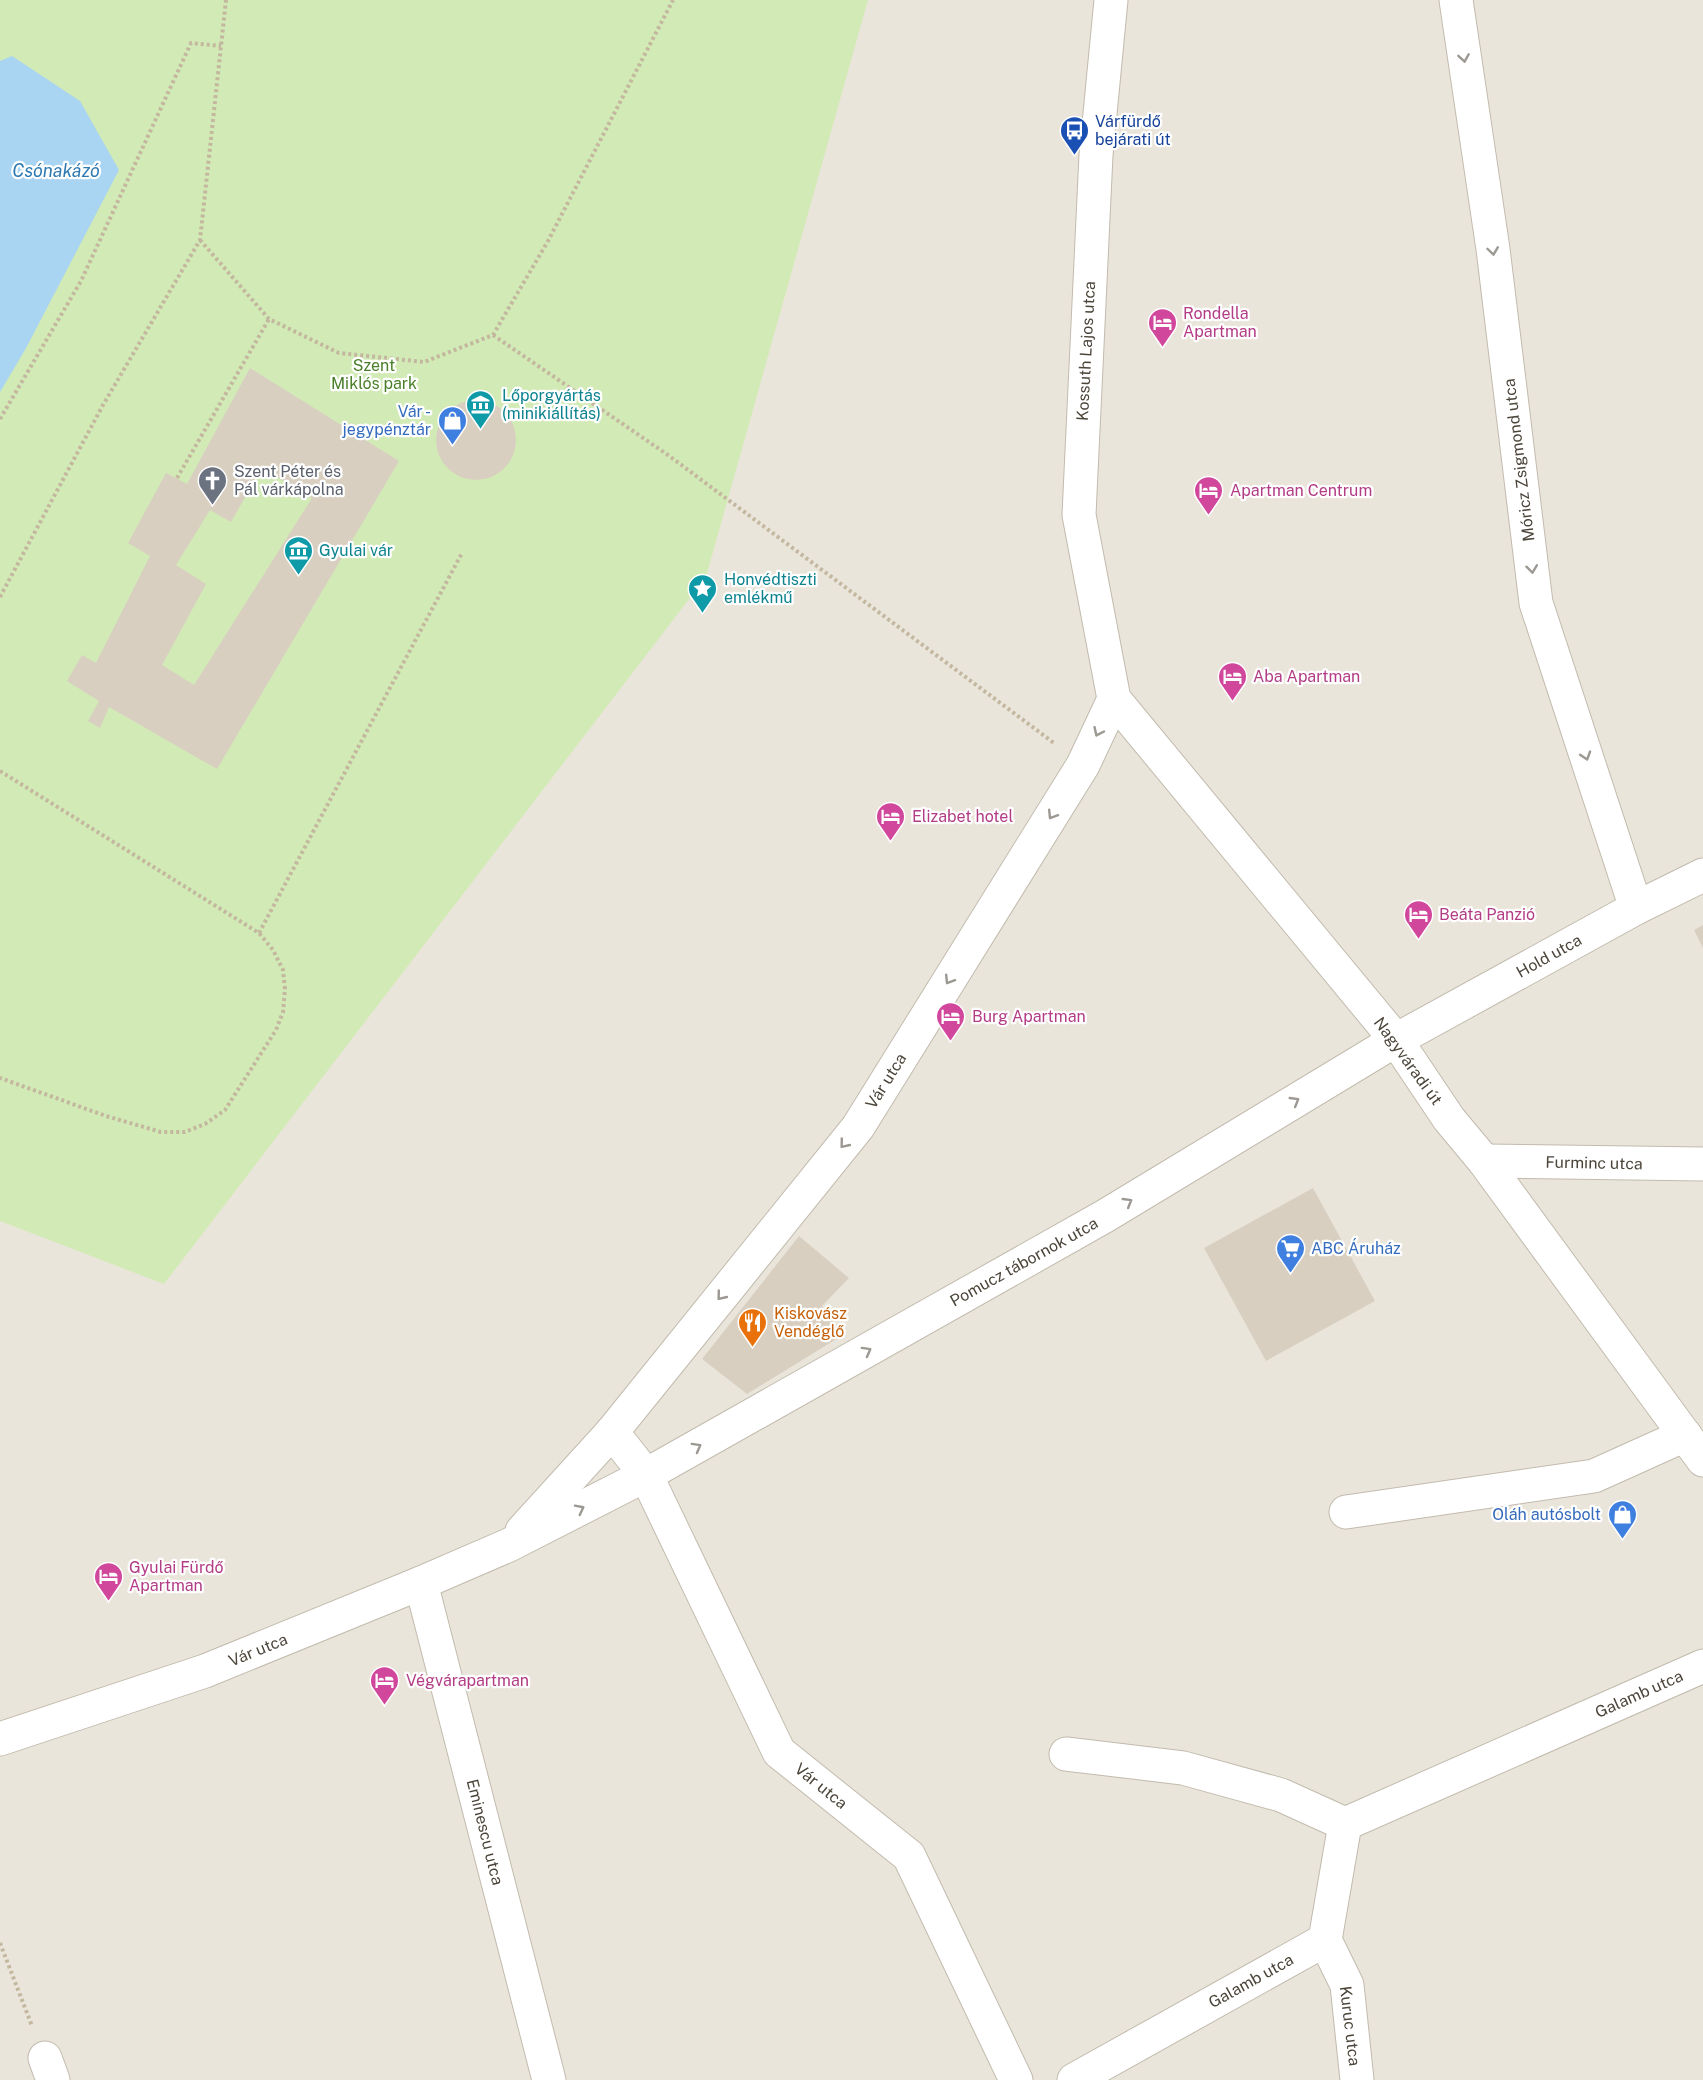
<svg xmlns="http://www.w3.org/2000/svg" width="1703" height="2080" font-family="'Public Sans',sans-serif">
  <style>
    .residential { fill: #eae5da }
    .green { fill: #d2eab5 }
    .water { fill: #a9d4f2 }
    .building { fill: #d8cfc1; fill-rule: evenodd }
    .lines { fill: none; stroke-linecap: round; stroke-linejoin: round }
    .street-casing { stroke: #c2bbae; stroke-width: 35 }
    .path { stroke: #c4b79f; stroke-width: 4; stroke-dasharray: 3 3; stroke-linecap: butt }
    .street { stroke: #fff; stroke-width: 33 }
    .oneway { stroke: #9c9892 }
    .labels { text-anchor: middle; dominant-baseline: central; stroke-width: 4.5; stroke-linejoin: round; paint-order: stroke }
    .transit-label { font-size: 16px; fill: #164399; stroke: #fff; text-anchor: start }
    .hotel-label { font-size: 16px; fill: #b23c85; stroke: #fff; text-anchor: start }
    .street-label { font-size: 16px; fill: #4b4439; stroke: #fff }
    .park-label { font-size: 16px; fill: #4a7f2a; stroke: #fff }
    .culture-label { font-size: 16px; fill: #0d838f; stroke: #fff; text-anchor: start }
    .shop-label { font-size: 16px; fill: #366cbe; stroke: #fff; text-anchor: end }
    .worship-label { font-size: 16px; fill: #5b616d; stroke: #fff; text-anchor: start }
    .food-label { font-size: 16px; fill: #c56008; stroke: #fff; text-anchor: start }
    .water-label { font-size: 18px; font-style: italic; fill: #2e7ab2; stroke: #fff }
  </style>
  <rect width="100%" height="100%" fill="#f6f3ec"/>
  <rect class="residential" x="0" y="0" width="1703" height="2080"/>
  <polygon class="green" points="0,0 868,0 706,577 164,1284 0,1221"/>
  <polygon class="water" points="12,56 80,101 119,170 25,350 0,392 0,61"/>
  <g class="building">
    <path d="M 250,368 L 399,461 L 217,769 L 109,707 L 100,728 L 88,721 L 99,701 L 67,681 L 82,655 L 96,663 L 150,556 L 128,543 L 166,473 L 187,484 ZM 262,468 L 312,498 L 194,685 L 162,665 L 206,584 L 176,565 L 210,510 L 231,522 Z"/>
    <circle cx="476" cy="440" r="40"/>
    <polygon points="1703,925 1703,948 1694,930"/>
    <polygon points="1313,1188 1375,1301 1266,1361 1204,1248"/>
    <polygon points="799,1236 849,1278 822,1306 843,1335 747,1394 702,1359"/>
  </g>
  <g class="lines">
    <defs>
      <g id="street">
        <polyline points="1111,0 1096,155 1079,515 1114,699 1396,1040 1449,1119 1484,1161 1703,1460"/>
        <polyline points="1456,0 1493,249 1536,603 1636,908"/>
        <polyline points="1484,1161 1703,1164"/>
        <polyline points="612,1432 646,1475 779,1752 909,1856 1016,2080"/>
        <polyline points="1346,1512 1594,1476 1685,1435"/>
        <polyline points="522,1531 612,1432 858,1127 1083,765 1114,699"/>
        <polyline points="421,1583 549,2080"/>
        <polyline points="0,1739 205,1671 421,1583 509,1545 646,1475 1105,1216 1396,1040 1636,908 1703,875"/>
        <polyline points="1066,1754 1183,1768 1281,1795 1345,1824"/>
        <polyline points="1325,1940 1347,1985 1357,2080"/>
        <polyline points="45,2058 53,2080"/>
        <polyline points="1074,2080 1325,1940 1345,1824 1703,1666"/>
      </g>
    </defs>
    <use href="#street" class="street-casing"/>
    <g class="path">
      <polyline points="200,240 269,319 339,353 424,362 493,335 548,241 673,0"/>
      <polyline points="493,335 668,455 1054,743"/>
      <polyline points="0,419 81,281 191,43 221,46"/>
      <polyline points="177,478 269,319"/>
      <polyline points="0,597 103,405 200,240 226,0"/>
      <polyline points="0,771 259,933 273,950 283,970 285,989 283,1012 276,1030 225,1110 205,1124 185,1132 161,1132 106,1116 0,1078"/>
      <polyline points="259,933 462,553"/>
      <polyline points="0,1943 32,2026"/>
    </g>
    <use href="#street" class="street"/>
  </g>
  <defs><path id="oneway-chevron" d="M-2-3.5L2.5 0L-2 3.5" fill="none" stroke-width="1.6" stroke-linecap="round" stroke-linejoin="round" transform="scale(1.5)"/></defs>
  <g class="oneway">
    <use href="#oneway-chevron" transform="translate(1464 58) rotate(81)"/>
    <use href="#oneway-chevron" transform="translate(1493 251) rotate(82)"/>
    <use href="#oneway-chevron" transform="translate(1532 569) rotate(83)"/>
    <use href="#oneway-chevron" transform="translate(1098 732) rotate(115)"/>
    <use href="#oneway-chevron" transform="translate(1586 756) rotate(72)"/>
    <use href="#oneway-chevron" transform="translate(1052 815) rotate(122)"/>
    <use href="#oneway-chevron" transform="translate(949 980) rotate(122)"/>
    <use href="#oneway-chevron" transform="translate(1295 1101) rotate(-31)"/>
    <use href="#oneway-chevron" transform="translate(844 1144) rotate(129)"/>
    <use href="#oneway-chevron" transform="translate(1128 1202) rotate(-31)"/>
    <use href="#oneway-chevron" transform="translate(721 1296) rotate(129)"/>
    <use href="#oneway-chevron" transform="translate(867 1351) rotate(-29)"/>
    <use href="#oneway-chevron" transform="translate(697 1447) rotate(-29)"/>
    <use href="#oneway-chevron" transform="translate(580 1509) rotate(-27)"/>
  </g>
  <defs>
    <symbol id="bus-pin" viewBox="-11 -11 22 30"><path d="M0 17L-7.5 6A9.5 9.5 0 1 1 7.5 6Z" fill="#1a4fb4" stroke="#fff"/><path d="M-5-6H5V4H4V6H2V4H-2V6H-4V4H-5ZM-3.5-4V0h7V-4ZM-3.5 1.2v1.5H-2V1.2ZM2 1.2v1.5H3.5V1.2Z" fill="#fff"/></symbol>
    <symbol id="hotel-pin" viewBox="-11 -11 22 30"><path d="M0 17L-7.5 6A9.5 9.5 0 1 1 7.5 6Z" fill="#d1479c" stroke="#fff"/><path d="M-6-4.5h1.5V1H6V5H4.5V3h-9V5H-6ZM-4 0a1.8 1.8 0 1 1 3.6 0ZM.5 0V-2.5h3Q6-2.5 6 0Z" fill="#fff"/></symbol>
    <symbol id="museum-pin" viewBox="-11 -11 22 30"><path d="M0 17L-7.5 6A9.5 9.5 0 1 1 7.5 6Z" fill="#0f9aa8" stroke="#fff"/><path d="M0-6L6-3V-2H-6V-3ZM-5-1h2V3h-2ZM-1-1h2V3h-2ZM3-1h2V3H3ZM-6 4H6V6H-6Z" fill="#fff"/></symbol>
    <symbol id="shop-pin" viewBox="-11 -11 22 30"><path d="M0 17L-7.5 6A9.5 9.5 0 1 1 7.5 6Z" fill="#3f7fe0" stroke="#fff"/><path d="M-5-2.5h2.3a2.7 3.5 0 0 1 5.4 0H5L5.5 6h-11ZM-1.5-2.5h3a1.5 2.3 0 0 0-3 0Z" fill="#fff"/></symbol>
    <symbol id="church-pin" viewBox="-11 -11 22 30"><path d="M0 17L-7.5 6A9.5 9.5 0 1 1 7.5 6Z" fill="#6b7280" stroke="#fff"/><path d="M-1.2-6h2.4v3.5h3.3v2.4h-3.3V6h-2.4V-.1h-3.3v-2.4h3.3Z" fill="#fff"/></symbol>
    <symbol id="sight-pin" viewBox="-11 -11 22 30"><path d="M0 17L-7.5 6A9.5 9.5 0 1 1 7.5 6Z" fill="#0f9aa8" stroke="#fff"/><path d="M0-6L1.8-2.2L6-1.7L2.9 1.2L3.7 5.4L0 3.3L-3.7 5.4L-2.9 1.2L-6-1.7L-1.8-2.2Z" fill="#fff"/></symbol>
    <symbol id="supermarket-pin" viewBox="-11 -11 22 30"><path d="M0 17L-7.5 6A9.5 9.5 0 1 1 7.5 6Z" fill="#3f7fe0" stroke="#fff"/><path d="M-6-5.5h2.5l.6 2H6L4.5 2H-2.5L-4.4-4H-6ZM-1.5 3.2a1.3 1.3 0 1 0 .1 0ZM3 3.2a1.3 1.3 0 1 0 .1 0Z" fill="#fff"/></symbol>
    <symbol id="restaurant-pin" viewBox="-11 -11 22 30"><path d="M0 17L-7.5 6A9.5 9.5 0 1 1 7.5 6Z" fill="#e8710a" stroke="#fff"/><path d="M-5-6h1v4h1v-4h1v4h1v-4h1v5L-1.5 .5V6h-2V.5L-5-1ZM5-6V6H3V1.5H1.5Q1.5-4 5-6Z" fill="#fff"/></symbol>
  </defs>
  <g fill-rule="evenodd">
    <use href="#bus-pin" x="1058" y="114" width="33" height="45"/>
    <use href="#hotel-pin" x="1146" y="306" width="33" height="45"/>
    <use href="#museum-pin" x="464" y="388" width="33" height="45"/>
    <use href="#shop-pin" x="436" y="404" width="33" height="45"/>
    <use href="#church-pin" x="196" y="464" width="33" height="45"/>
    <use href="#hotel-pin" x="1192" y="474" width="33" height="45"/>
    <use href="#museum-pin" x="282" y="534" width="33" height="45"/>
    <use href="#sight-pin" x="686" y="572" width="33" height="45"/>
    <use href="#hotel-pin" x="1216" y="660" width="33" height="45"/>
    <use href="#hotel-pin" x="874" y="800" width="33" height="45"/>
    <use href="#hotel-pin" x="1402" y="898" width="33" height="45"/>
    <use href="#hotel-pin" x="934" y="1000" width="33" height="45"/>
    <use href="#supermarket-pin" x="1274" y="1232" width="33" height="45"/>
    <use href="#restaurant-pin" x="736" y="1306" width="33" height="45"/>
    <use href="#shop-pin" x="1606" y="1498" width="33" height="45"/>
    <use href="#hotel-pin" x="92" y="1560" width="33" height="45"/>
    <use href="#hotel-pin" x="368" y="1664" width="33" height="45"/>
  </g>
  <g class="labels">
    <g class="transit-label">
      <text x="1095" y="121">Várfürdő<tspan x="1095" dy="18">bejárati út</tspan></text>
    </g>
    <g class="hotel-label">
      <text x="1183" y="313">Rondella<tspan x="1183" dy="18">Apartman</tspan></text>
      <text x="1230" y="490">Apartman Centrum</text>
      <text x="1253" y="676">Aba Apartman</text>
      <text x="912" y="816">Elizabet hotel</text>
      <text x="1439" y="914">Beáta Panzió</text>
      <text x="972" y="1016">Burg Apartman</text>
      <text x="129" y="1567">Gyulai Fürdő<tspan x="129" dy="18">Apartman</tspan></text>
      <text x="406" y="1680">Végvárapartman</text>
    </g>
    <g class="street-label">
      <text transform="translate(1086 351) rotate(-87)">Kossuth Lajos utca</text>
      <text transform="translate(1519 460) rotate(-97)">Móricz Zsigmond utca</text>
      <text transform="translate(1549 956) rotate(-29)">Hold utca</text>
      <text transform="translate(1408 1061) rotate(54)">Nagyváradi út</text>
      <text transform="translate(886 1081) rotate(-58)">Vár utca</text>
      <text transform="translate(1594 1163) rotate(1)">Furminc utca</text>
      <text transform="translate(1024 1262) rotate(-29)">Pomucz tábornok utca</text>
      <text transform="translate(258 1650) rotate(-22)">Vár utca</text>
      <text transform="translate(1639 1694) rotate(-24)">Galamb utca</text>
      <text transform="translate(821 1786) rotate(39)">Vár utca</text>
      <text transform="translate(485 1832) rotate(76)">Eminescu utca</text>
      <text transform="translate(1251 1981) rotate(-29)">Galamb utca</text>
      <text transform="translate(1350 2026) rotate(83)">Kuruc utca</text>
    </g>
    <g class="park-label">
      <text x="374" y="365">Szent<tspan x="374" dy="18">Miklós park</tspan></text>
    </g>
    <g class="culture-label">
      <text x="502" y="395">Lőporgyártás<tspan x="502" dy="18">(minikiállítás)</tspan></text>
      <text x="319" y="550">Gyulai vár</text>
      <text x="724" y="579">Honvédtiszti<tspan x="724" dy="18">emlékmű</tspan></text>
    </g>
    <g class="shop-label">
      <text x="431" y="411">Vár -<tspan x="431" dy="18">jegypénztár</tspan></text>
      <text x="1311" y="1248" text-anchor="start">ABC Áruház</text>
      <text x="1601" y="1514">Oláh autósbolt</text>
    </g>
    <g class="worship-label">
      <text x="234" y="471">Szent Péter és<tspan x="234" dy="18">Pál várkápolna</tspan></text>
    </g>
    <g class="food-label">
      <text x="774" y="1313">Kiskovász<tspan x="774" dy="18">Vendéglő</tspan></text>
    </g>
    <g class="water-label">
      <text x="56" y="170">Csónakázó</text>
    </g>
  </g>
</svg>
